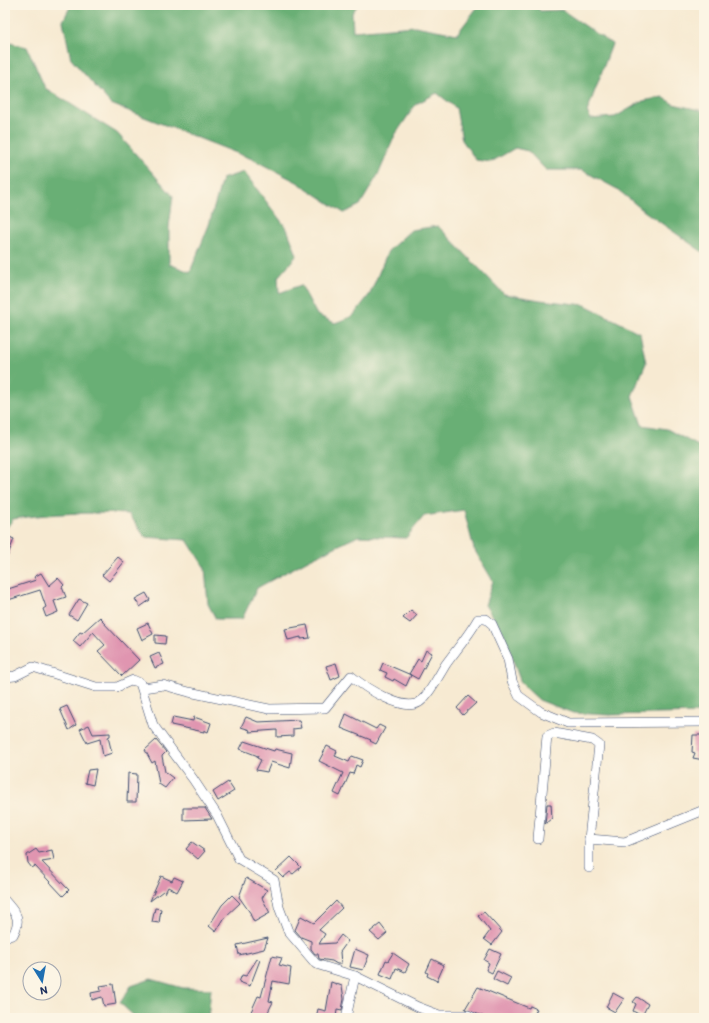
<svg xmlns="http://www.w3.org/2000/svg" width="709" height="1023" font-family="Itim,sans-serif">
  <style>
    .forest { fill: #69af74; stroke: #426f69 }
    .building { fill: #e095b0 }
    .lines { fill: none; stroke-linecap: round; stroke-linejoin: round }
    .minor-casing { stroke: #3c4b6f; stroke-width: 10 }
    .minor { stroke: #fff; stroke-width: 9 }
  </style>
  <rect width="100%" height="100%" fill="#fcf5e5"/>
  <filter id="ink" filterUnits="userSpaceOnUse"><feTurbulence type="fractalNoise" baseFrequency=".025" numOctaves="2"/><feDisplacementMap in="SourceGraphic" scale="8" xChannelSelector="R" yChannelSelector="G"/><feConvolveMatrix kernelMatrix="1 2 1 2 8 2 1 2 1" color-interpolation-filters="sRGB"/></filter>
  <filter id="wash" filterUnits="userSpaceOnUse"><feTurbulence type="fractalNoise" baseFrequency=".012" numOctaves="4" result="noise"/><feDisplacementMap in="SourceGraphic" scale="16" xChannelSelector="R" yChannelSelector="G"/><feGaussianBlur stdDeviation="0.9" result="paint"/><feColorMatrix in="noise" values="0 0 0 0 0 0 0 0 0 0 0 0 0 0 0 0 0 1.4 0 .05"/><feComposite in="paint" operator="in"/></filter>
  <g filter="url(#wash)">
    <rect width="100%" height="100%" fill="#f7ead2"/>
    <g class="forest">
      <polygon points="71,5 358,5 352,13 353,31 415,26 457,34 479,5 536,5 540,11 562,10 612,44 587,112 591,119 615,117 643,101 663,97 673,104 704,111 704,253 644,211 617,189 582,170 546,170 528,151 515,148 491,162 476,160 462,140 456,108 437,93 416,104 395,135 379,173 360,205 344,213 297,182 252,159 111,104 71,59 63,21"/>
      <path d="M 6,42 L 27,47 L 45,88 L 117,133 L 173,196 L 169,227 L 169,264 L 190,272 L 209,225 L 222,179 L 244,172 L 287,229 L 297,255 L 278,277 L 279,293 L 301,285 L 317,315 L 335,323 L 353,316 L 370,294 L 388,251 L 411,230 L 438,226 L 504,294 L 540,300 L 585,305 L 640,333 L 646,363 L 632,396 L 642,425 L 667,429 L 704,449 L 704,713 L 608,715 L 573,713 L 539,700 L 521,683 L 504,634 L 485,605 L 493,581 L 474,549 L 464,510 L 424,516 L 406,538 L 358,536 L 310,559 L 257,588 L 242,619 L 216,619 L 208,604 L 205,568 L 187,540 L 145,537 L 129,514 C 89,512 52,513 13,519 L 5,530 Z"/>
      <polygon points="151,979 183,988 211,989 208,1018 136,1018 120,1003 131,986"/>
    </g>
    <g id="blocks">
      <g class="building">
        <polygon points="5,535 14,539 6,560 5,560"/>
        <polygon points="118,557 124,562 109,581 102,575"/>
        <polygon points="41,573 49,586 58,578 64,585 62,587 66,597 54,601 58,612 46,617 43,609 46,607 40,590 5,601 5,590 36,580 34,577"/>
        <polygon points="146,593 150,600 140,607 135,599"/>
        <polygon points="79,599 87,603 77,620 69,615"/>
        <polygon points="411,610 417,615 410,623 403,618"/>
        <polygon points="100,617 103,620 102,621 139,660 122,676 98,651 105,645 93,632 80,647 73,641 80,632 82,633"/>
        <polygon points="148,623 153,634 142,640 137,628"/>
        <polygon points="307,625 310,638 301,639 301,637 288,640 285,629"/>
        <polygon points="155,635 166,636 165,644 155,643"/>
        <polygon points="426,650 432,653 418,679 409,674 418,659 421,661"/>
        <polygon points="159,653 164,664 155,668 150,657"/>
        <polygon points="336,663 340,676 331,680 326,666"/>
        <polygon points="383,663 411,675 406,686 394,679 393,681 385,677 387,673 380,670"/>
        <polygon points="468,696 476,703 463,715 457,708"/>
        <polygon points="67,706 76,725 69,730 60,709"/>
        <polygon points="346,714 376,729 379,725 385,728 376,744 370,741 371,740 341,728"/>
        <polygon points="173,717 193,721 194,717 211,723 208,732 204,730 204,732 171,725"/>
        <polygon points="246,717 258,722 299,720 301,728 293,729 293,736 277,737 277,730 249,732 250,730 241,727"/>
        <polygon points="89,725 93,734 110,733 110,736 108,737 112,753 103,756 100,739 87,743 80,729"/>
        <polygon points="693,735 704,735 704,760 693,758 695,753 692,752"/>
        <polygon points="156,740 166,752 162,756 165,772 173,778 165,788 159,784 155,761 152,763 145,750"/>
        <polygon points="244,741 274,751 275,749 292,753 290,768 271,762 267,772 256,770 261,760 257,758 258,756 240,749"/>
        <polygon points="327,746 337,751 335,756 349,762 352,756 363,760 360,767 356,765 353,774 350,773 340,796 334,793 343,773 319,761"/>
        <polygon points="96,769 93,785 85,783 88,770"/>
        <polygon points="128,773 137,774 136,802 127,802"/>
        <polygon points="228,782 234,791 218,801 213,792"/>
        <polygon points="547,804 551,804 552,818 545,824"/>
        <polygon points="183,808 205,808 212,819 183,820"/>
        <polygon points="192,842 205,851 198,859 186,849"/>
        <polygon points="36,849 39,853 52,850 54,860 42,862 69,890 63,896 35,866 32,868 28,863 27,855"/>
        <polygon points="291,857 301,867 293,874 290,872 283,878 276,871"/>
        <polygon points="161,876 172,881 174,877 183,881 177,892 168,887 165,893 163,891 150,901"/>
        <polygon points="246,878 267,890 262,898 270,913 254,922 250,914 251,914 239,897"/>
        <polygon points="232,895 240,903 225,917 216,932 209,926 222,905"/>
        <polygon points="336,901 342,908 319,930 325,934 319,944 335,943 341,935 348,941 340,952 341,964 337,964 332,961 319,959 318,954 315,954 311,949 311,941 301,937 295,930 301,916 314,923"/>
        <polygon points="155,908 161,909 159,923 152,922"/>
        <polygon points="484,912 502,932 492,945 484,939 490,931 478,916"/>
        <polygon points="380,924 387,933 379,940 370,932"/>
        <polygon points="268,938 264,949 239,955 237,945"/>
        <polygon points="355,949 369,955 363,970 350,967"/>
        <polygon points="490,949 501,954 492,973 486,970 489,963 484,960"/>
        <polygon points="393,953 409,964 405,972 396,968 392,979 380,974 386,960 388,961"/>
        <polygon points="272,956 282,958 279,965 291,968 289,984 273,981 269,1001 273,1002 265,1018 257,1018 250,1014 258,996 261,997"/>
        <polygon points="257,959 260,960 250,986 239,982 242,975 246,976"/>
        <polygon points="432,959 444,965 437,981 427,976 428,973 426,972"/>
        <polygon points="497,971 511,978 507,986 493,979"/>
        <polygon points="331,982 342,986 344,999 342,1010 337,1009 336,1018 316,1018 318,1009 326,1011"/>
        <polygon points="113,984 116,1004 104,1006 102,997 92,1000 91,993 101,991 100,986"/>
        <polygon points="478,987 529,1008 530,1006 537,1009 532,1018 487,1018 465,1009"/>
        <polygon points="613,993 624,999 615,1012 606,1007"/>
        <polygon points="637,997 648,1004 642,1016 633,1011 636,1004 633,1002"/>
      </g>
    </g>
  </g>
  <g filter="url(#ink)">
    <use href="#blocks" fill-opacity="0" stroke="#3c4b6f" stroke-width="1"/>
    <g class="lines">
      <defs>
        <g id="minor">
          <polyline points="5,677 15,676 33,667 96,687 117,687 133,680 140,683 153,725 193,779 217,815 239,859 274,880 279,907 288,931 316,964 355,976 418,1007 439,1015 468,1015 474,1018"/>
          <path d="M 143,688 L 163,685 L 189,692 L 269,709 L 325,708 L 351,676 C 363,686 407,716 422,700 C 432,690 439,675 446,664 C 457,649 469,635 478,619 L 486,619 L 492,624 L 508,659 L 512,681 L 519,696 L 541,712 L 568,723 L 704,722"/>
          <polyline points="538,839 547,736 554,733 592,740 599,745 589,839 589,868"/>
          <polyline points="589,839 625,842 704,810"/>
          <path d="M 5,901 C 16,914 22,918 13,935 L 5,937"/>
          <polyline points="346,1018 355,976"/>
        </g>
      </defs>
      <use href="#minor" class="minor-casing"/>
      <use href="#minor" class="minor"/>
    </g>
  </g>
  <rect width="709" height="1023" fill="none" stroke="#fcf5e5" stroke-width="20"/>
  <g transform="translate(42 981) rotate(169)"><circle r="19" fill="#fcf5e5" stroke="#a2a6af"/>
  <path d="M0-3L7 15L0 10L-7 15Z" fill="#1f6fb2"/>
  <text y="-6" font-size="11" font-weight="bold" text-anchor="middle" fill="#1b2f5e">N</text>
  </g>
</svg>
